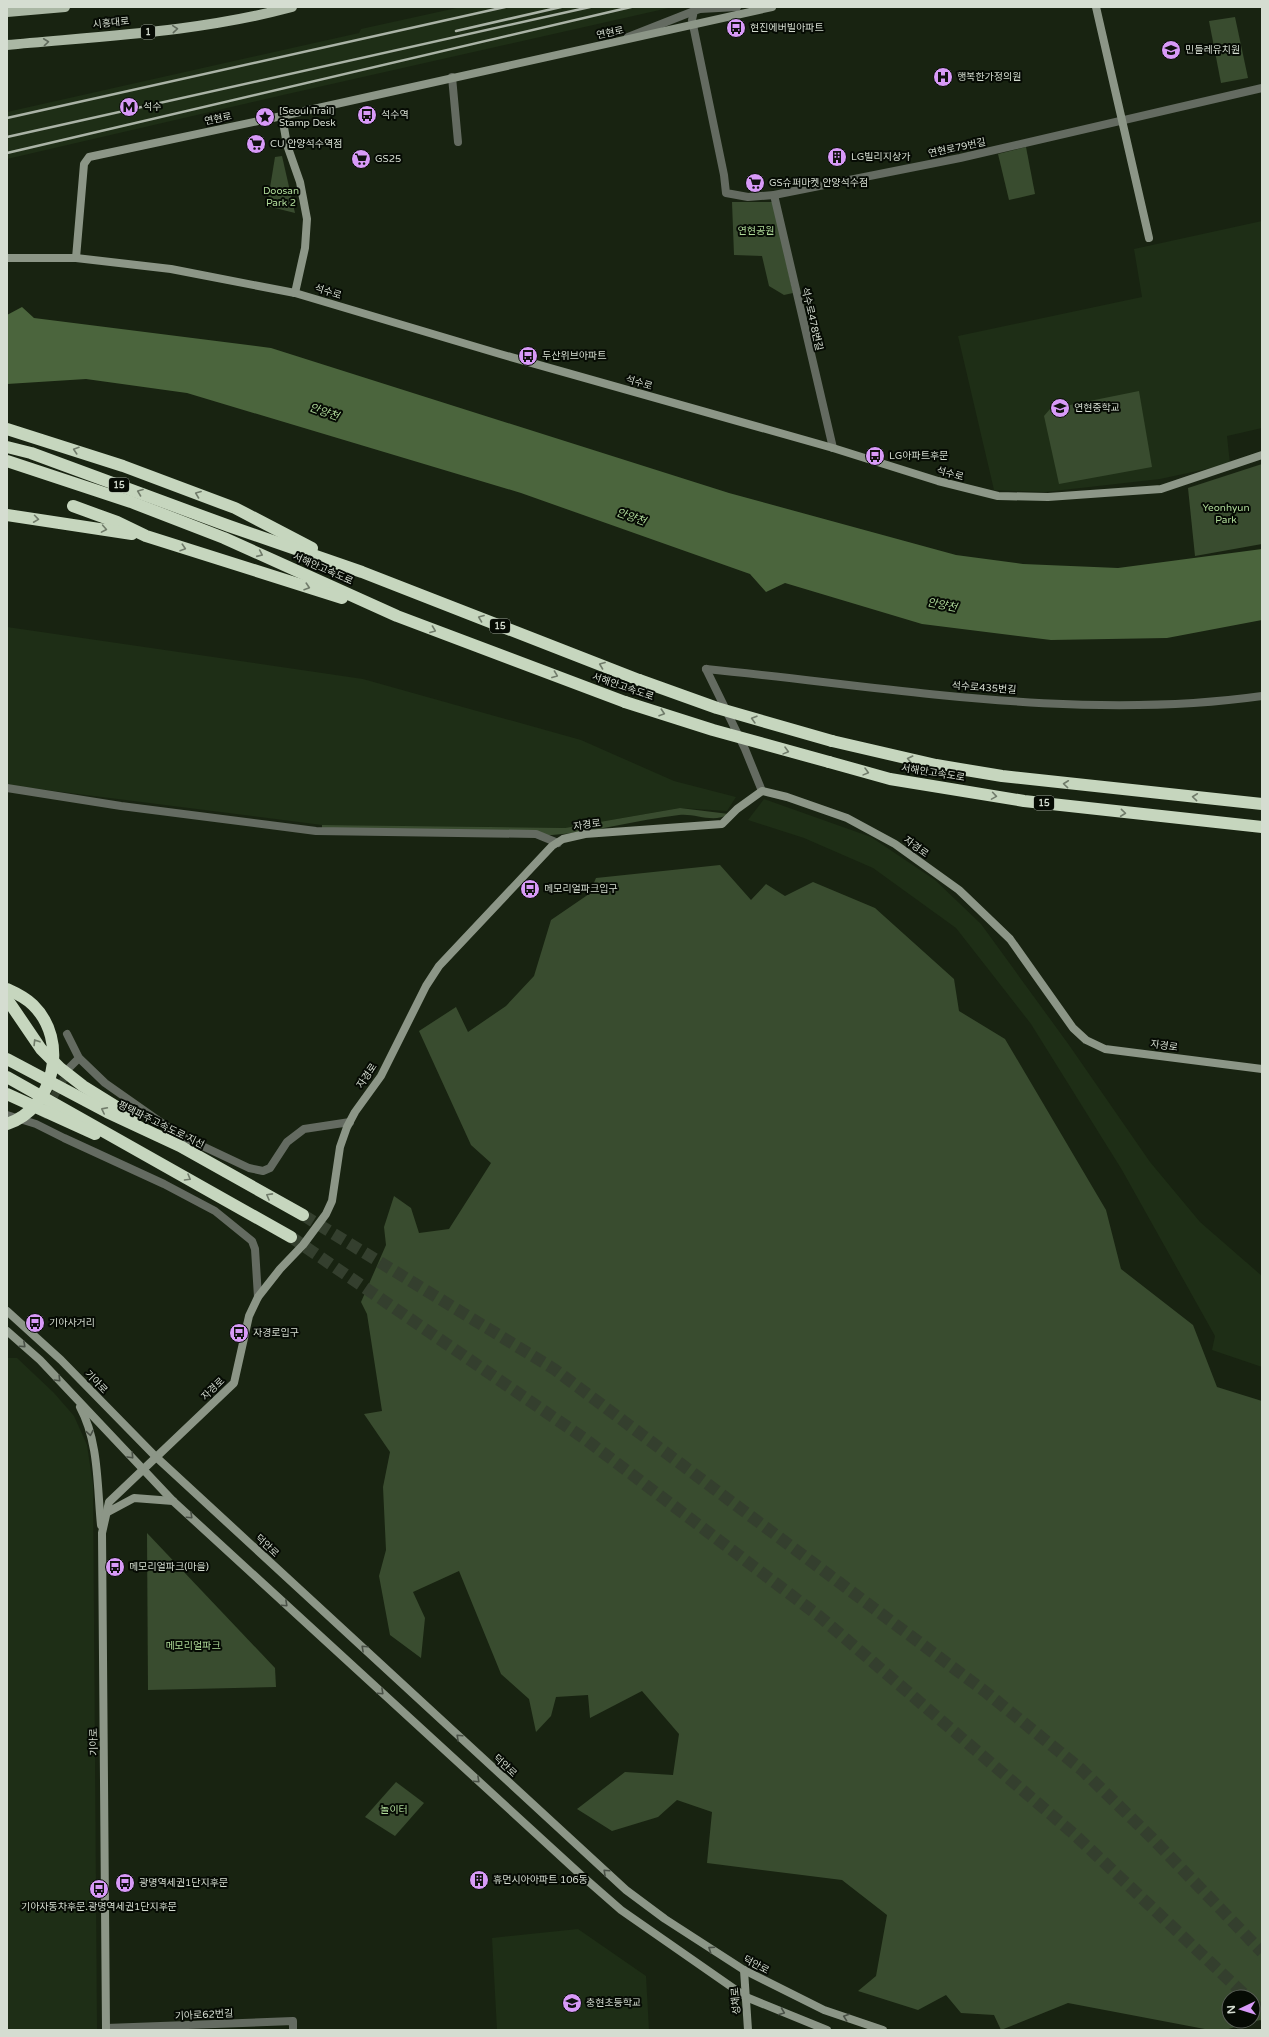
<svg xmlns="http://www.w3.org/2000/svg" width="1269" height="2037" font-family="'Varela Round','Noto Sans KR',sans-serif">
  <style>
    .built { fill: #1e2e16 }
    .green { fill: #394c2f; fill-rule: evenodd }
    .water { fill: #4b653d }
    .lines { fill: none; stroke-linecap: round; stroke-linejoin: round }
    .street-tunnel { stroke: #343f2e; stroke-width: 8; stroke-dasharray: 8 4; stroke-linecap: butt }
    .highway-tunnel { stroke: #343f2e; stroke-width: 12; stroke-dasharray: 12 6; stroke-linecap: butt }
    .street { stroke: #646b61; stroke-width: 8 }
    .secondary { stroke: #8c9687; stroke-width: 8 }
    .primary { stroke: #aab7a4; stroke-width: 10 }
    .highway { stroke: #c6d6be; stroke-width: 12 }
    .rail { stroke: #aab3a6; stroke-width: 2.5 }
    .highway-bridge { stroke: #c6d6be; stroke-width: 12 }
    .oneway { stroke: #606a5c }
    .oneway2 { stroke: #707b6a }
    .oneway3 { stroke: #495046 }
    .labels { text-anchor: middle; dominant-baseline: central; stroke-width: 4; stroke-linejoin: round; paint-order: stroke }
    .shield { fill: #060b04; stroke: #979e94; stroke-width: 1 }
    .shield-label { font-size: 9px; font-weight: bold; fill: #d5ddd1 }
    .street-label { font-size: 10px; fill: #d5ddd1; stroke: #060b04 }
    .poi-label { font-size: 10px; fill: #d5ddd1; stroke: #060b04; text-anchor: start }
    .park-label { font-size: 10px; fill: #b0db9a; stroke: #060b04 }
    .water-label { font-size: 11px; font-style: italic; fill: #aed999; stroke: #060b04 }
  </style>
  <rect width="100%" height="100%" fill="#182311"/>
  <g class="built">
    <polygon points="461,7 673,7 283,95 7,159 7,112 359,33 361,29"/>
    <polygon points="1262,221 1262,428 1227,436 1230,464 1160,479 1045,492 994,490 958,336 1142,297 1134,249"/>
    <polygon points="7,627 363,679 581,740 674,781 736,797 727,811 680,808 565,828 322,825 7,785"/>
    <polygon points="764,799 871,837 935,880 981,924 1069,1045 1150,1162 1200,1222 1262,1276 1262,1367 1212,1350 1215,1336 1122,1170 1031,1024 956,928 873,868 804,838 748,820"/>
    <polygon points="7,1358 17,1358 54,1393 74,1416 87,1445 93,1485 97,2030 7,2030"/>
    <polygon points="578,1929 646,1976 649,2030 497,2030 492,1938"/>
  </g>
  <g class="green">
    <polygon points="1235,17 1248,78 1221,83 1209,21"/>
    <polygon points="1026,147 1035,194 1009,200 998,154"/>
    <polygon points="282,156 295,213 267,206 275,157"/>
    <polygon points="732,202 773,202 793,293 784,295 769,286 762,256 734,255"/>
    <polygon points="1139,391 1152,467 1059,484 1044,416 1050,409"/>
    <polygon points="1262,464 1262,544 1195,556 1188,488"/>
    <path d="M 680,808 L 729,814 C 713,824 696,813 679,815 C 636,820 595,832 552,835 L 322,832 L 322,825 L 565,828 Z"/>
    <path d="M 720,865 L 751,900 L 766,884 L 785,896 L 813,882 L 875,908 L 954,979 L 959,1011 L 1005,1039 L 1106,1210 L 1121,1269 L 1193,1325 L 1217,1387 L 1262,1401 L 1262,2021 L 1260,2020 L 1225,2030 L 1210,2030 L 1068,2003 L 1001,2030 L 994,2015 L 961,2013 L 946,1995 L 918,2010 L 858,1991 L 876,1976 L 887,1915 L 842,1880 L 707,1863 L 712,1812 L 677,1800 L 658,1817 L 612,1831 L 577,1809 L 625,1772 L 673,1775 L 679,1734 L 642,1691 L 590,1718 L 588,1695 L 556,1697 L 551,1716 L 536,1732 L 529,1699 L 501,1674 L 459,1571 L 413,1592 L 425,1618 L 421,1658 L 390,1635 L 379,1576 L 386,1550 L 383,1487 L 390,1452 L 364,1414 L 382,1411 L 367,1314 L 361,1302 L 386,1245 L 384,1227 L 394,1196 L 411,1208 L 419,1233 L 449,1229 L 491,1163 L 471,1145 L 419,1031 L 456,1007 L 468,1032 L 506,1006 L 534,976 L 551,920 L 589,894 L 596,878 ZM 1229,1997 L 1253,1997 L 1253,2021 L 1229,2021 Z"/>
    <polygon points="147,1533 275,1668 276,1687 148,1690"/>
    <polygon points="396,1782 424,1803 395,1836 365,1817"/>
  </g>
  <polygon class="water" points="22,307 34,318 271,348 729,493 956,555 1023,564 1118,568 1262,549 1262,620 1167,638 1051,640 922,624 785,583 766,592 750,574 521,493 187,393 86,379 7,384 7,315"/>
  <g class="lines">
    <polyline class="street-tunnel" points="42,1117 69,1070"/>
    <g class="highway-tunnel">
      <polyline points="303,1215 554,1369 987,1693 1082,1770 1152,1838 1262,1952"/>
      <polyline points="291,1237 585,1439 819,1616 1075,1835 1247,1997"/>
      <polyline points="1253,2003 1262,2011"/>
    </g>
    <g class="street">
      <polyline points="737,7 700,9 694,11 692,20 724,175 726,193 748,197 774,195 960,158 1262,88"/>
      <polyline points="628,37 694,11"/>
      <polyline points="452,77 458,142"/>
      <polyline points="774,195 833,448"/>
      <path d="M 706,669 C 890,687 1077,722 1262,696"/>
      <polyline points="706,669 745,749 762,791"/>
      <polyline points="7,788 121,806 316,831 536,834 558,843"/>
      <polyline points="67,1034 79,1058 105,1083 179,1135 249,1168 263,1171 270,1168 287,1142 304,1129 350,1122"/>
      <polyline points="70,1067 79,1058"/>
      <polyline points="7,1115 36,1124 64,1138 164,1184 215,1211 252,1241 255,1249 258,1297"/>
      <polyline points="106,2028 293,2021 293,2030"/>
    </g>
    <g class="secondary">
      <polyline points="1096,7 1149,238"/>
      <polyline points="282,116 287,145 300,182 307,219 305,248 295,293"/>
      <polyline points="7,258 76,258 171,269 295,293 500,354 833,448 938,481 998,496 1048,497 1161,489 1262,455"/>
      <polyline points="76,258 84,164 89,157 282,116 772,7"/>
      <polyline points="7,1311 61,1360 155,1456 626,1890 665,1919 744,1970 824,2010 883,2030"/>
      <polyline points="7,1331 40,1360 173,1501 581,1875 621,1910 746,1997 827,2030"/>
      <path d="M 80,1407 C 99,1442 97,1486 101,1525"/>
      <polyline points="106,1513 134,1498 173,1501"/>
      <polyline points="744,1970 748,2030"/>
      <polyline points="106,2030 102,1533 109,1502 234,1383 249,1316 258,1297 280,1269 303,1245 326,1214 332,1201 340,1147 347,1127 355,1112 381,1076 426,986 439,966 552,846 563,839 585,834 722,824 737,809 762,791 787,797 847,818 895,844 959,890 1010,939 1073,1028 1086,1040 1105,1049 1262,1069"/>
    </g>
    <g class="primary">
      <polyline points="7,12 65,7"/>
      <path d="M 7,45 C 102,36 199,32 292,7"/>
    </g>
    <g class="highway">
      <polyline points="7,429 123,466 235,508 312,548"/>
      <polyline points="7,447 31,453 229,526 362,572 639,680"/>
      <polyline points="7,461 131,502 224,538 397,616 625,702"/>
      <polyline points="73,506 117,522 146,536 342,598"/>
      <polyline points="7,515 132,534"/>
      <polyline points="832,741 936,765 1002,776 1262,804"/>
      <polyline points="829,762 890,779 1024,801 1262,827"/>
      <polyline points="7,999 41,1049 60,1068 83,1086 133,1117"/>
      <polyline points="7,1059 107,1112 180,1146 303,1215"/>
      <polyline points="7,1077 291,1237"/>
      <polyline points="7,1094 95,1134"/>
    </g>
    <g class="rail">
      <polyline points="456,31 561,7"/>
      <polyline points="7,118 505,7"/>
      <polyline points="7,137 590,7"/>
      <polyline points="7,153 631,7"/>
    </g>
    <g class="highway-bridge">
      <polyline points="639,680 717,708 832,741"/>
      <polyline points="625,702 713,730 829,762"/>
      <path d="M 7,989 C 16,993 26,998 33,1005 C 69,1040 55,1108 7,1124"/>
    </g>
  </g>
  <defs><path id="oneway-chevron" d="M-2-3.5L2.5 0L-2 3.5" fill="none" stroke-width="1.6" stroke-linecap="round" stroke-linejoin="round"/></defs>
  <g class="oneway">
    <use href="#oneway-chevron" transform="translate(175 29) rotate(-5)"/>
    <use href="#oneway-chevron" transform="translate(46 42) rotate(-6)"/>
  </g>
  <g class="oneway2">
    <use href="#oneway-chevron" transform="translate(76 450) rotate(-162)"/>
    <use href="#oneway-chevron" transform="translate(140 492) rotate(-159)"/>
    <use href="#oneway-chevron" transform="translate(198 494) rotate(-159)"/>
    <use href="#oneway-chevron" transform="translate(36 519) rotate(8)"/>
    <use href="#oneway-chevron" transform="translate(104 529) rotate(10)"/>
    <use href="#oneway-chevron" transform="translate(183 548) rotate(18)"/>
    <use href="#oneway-chevron" transform="translate(260 554) rotate(24)"/>
    <use href="#oneway-chevron" transform="translate(307 587) rotate(18)"/>
    <use href="#oneway-chevron" transform="translate(481 618) rotate(-159)"/>
    <use href="#oneway-chevron" transform="translate(433 630) rotate(21)"/>
    <use href="#oneway-chevron" transform="translate(602 665) rotate(-159)"/>
    <use href="#oneway-chevron" transform="translate(555 675) rotate(21)"/>
    <use href="#oneway-chevron" transform="translate(662 713) rotate(18)"/>
    <use href="#oneway-chevron" transform="translate(754 719) rotate(-164)"/>
    <use href="#oneway-chevron" transform="translate(786 751) rotate(15)"/>
    <use href="#oneway-chevron" transform="translate(910 759) rotate(-167)"/>
    <use href="#oneway-chevron" transform="translate(866 772) rotate(15)"/>
    <use href="#oneway-chevron" transform="translate(1066 784) rotate(-174)"/>
    <use href="#oneway-chevron" transform="translate(994 796) rotate(9)"/>
    <use href="#oneway-chevron" transform="translate(1195 797) rotate(-174)"/>
    <use href="#oneway-chevron" transform="translate(1123 813) rotate(6)"/>
    <use href="#oneway-chevron" transform="translate(36 1042) rotate(-122)"/>
    <use href="#oneway-chevron" transform="translate(104 1110) rotate(-153)"/>
    <use href="#oneway-chevron" transform="translate(188 1178) rotate(30)"/>
    <use href="#oneway-chevron" transform="translate(269 1196) rotate(-151)"/>
  </g>
  <g class="oneway3">
    <use href="#oneway-chevron" transform="translate(23 1345) rotate(42)"/>
    <use href="#oneway-chevron" transform="translate(58 1379) rotate(46)"/>
    <use href="#oneway-chevron" transform="translate(90 1433) rotate(80)"/>
    <use href="#oneway-chevron" transform="translate(131 1456) rotate(47)"/>
    <use href="#oneway-chevron" transform="translate(190 1516) rotate(43)"/>
    <use href="#oneway-chevron" transform="translate(285 1604) rotate(43)"/>
    <use href="#oneway-chevron" transform="translate(364 1648) rotate(-137)"/>
    <use href="#oneway-chevron" transform="translate(381 1692) rotate(43)"/>
    <use href="#oneway-chevron" transform="translate(459 1737) rotate(-137)"/>
    <use href="#oneway-chevron" transform="translate(477 1780) rotate(43)"/>
    <use href="#oneway-chevron" transform="translate(606 1872) rotate(-137)"/>
    <use href="#oneway-chevron" transform="translate(711 1949) rotate(-146)"/>
    <use href="#oneway-chevron" transform="translate(782 2012) rotate(22)"/>
    <use href="#oneway-chevron" transform="translate(846 2017) rotate(-161)"/>
  </g>
  <defs>
    <symbol id="bus-disc" viewBox="-11 -11 22 22"><circle r="9.5" fill="#d89af8" stroke="#060b04"/><path d="M-5-6H5V4H4V6H2V4H-2V6H-4V4H-5ZM-3.5-4V0h7V-4ZM-3.5 1.2v1.5H-2V1.2ZM2 1.2v1.5H3.5V1.2Z" fill="#111"/></symbol>
    <symbol id="school-disc" viewBox="-11 -11 22 22"><circle r="9.5" fill="#d89af8" stroke="#060b04"/><path d="M0-5L7-2L0 1L-7-2ZM-4 1L0 2.5L4 1V4Q0 6-4 4Z" fill="#111"/></symbol>
    <symbol id="hospital-disc" viewBox="-11 -11 22 22"><circle r="9.5" fill="#d89af8" stroke="#060b04"/><path d="M-5-5h3v3.5h4V-5h3V5h-3V1.5h-4V5h-3Z" fill="#111"/></symbol>
    <symbol id="metro-disc" viewBox="-11 -11 22 22"><circle r="9.5" fill="#d89af8" stroke="#060b04"/><path d="M-5.5 5V-5H-3L0 0L3-5H5.5V5H3V-.5L0 4L-3-.5V5Z" fill="#111"/></symbol>
    <symbol id="sight-disc" viewBox="-11 -11 22 22"><circle r="9.5" fill="#d89af8" stroke="#060b04"/><path d="M0-6L1.8-2.2L6-1.7L2.9 1.2L3.7 5.4L0 3.3L-3.7 5.4L-2.9 1.2L-6-1.7L-1.8-2.2Z" fill="#111"/></symbol>
    <symbol id="supermarket-disc" viewBox="-11 -11 22 22"><circle r="9.5" fill="#d89af8" stroke="#060b04"/><path d="M-6-5.5h2.5l.6 2H6L4.5 2H-2.5L-4.4-4H-6ZM-1.5 3.2a1.3 1.3 0 1 0 .1 0ZM3 3.2a1.3 1.3 0 1 0 .1 0Z" fill="#111"/></symbol>
    <symbol id="building-disc" viewBox="-11 -11 22 22"><circle r="9.5" fill="#d89af8" stroke="#060b04"/><path d="M-4-6H4V6H1V3H-1V6H-4ZM-2.5-4.3h1.7v1.8h-1.7ZM.8-4.3h1.7v1.8H.8ZM-2.5-1h1.7V.8h-1.7ZM.8-1h1.7V.8H.8Z" fill="#111"/></symbol>
  </defs>
  <g fill-rule="evenodd">
    <use href="#bus-disc" x="725" y="17" width="22" height="22"/>
    <use href="#school-disc" x="1160" y="39" width="22" height="22"/>
    <use href="#hospital-disc" x="932" y="66" width="22" height="22"/>
    <use href="#metro-disc" x="118" y="96" width="22" height="22"/>
    <use href="#bus-disc" x="356" y="104" width="22" height="22"/>
    <use href="#sight-disc" x="254" y="106" width="22" height="22"/>
    <use href="#supermarket-disc" x="245" y="133" width="22" height="22"/>
    <use href="#building-disc" x="826" y="146" width="22" height="22"/>
    <use href="#supermarket-disc" x="350" y="148" width="22" height="22"/>
    <use href="#supermarket-disc" x="744" y="172" width="22" height="22"/>
    <use href="#bus-disc" x="517" y="345" width="22" height="22"/>
    <use href="#school-disc" x="1049" y="397" width="22" height="22"/>
    <use href="#bus-disc" x="864" y="445" width="22" height="22"/>
    <use href="#bus-disc" x="519" y="878" width="22" height="22"/>
    <use href="#bus-disc" x="24" y="1312" width="22" height="22"/>
    <use href="#bus-disc" x="228" y="1322" width="22" height="22"/>
    <use href="#bus-disc" x="104" y="1556" width="22" height="22"/>
    <use href="#building-disc" x="468" y="1869" width="22" height="22"/>
    <use href="#bus-disc" x="114" y="1872" width="22" height="22"/>
    <use href="#bus-disc" x="88" y="1878" width="22" height="22"/>
    <use href="#school-disc" x="561" y="1992" width="22" height="22"/>
  </g>
  <g class="labels">
    <g class="shield">
      <rect x="141" y="25" width="14" height="14" rx="3"/>
      <rect x="109" y="478" width="20" height="14" rx="3"/>
      <rect x="490" y="619" width="20" height="14" rx="3"/>
      <rect x="1034" y="796" width="20" height="14" rx="3"/>
    </g>
    <g class="shield-label">
      <text x="148" y="32">1</text>
      <text x="119" y="485">15</text>
      <text x="500" y="626">15</text>
      <text x="1044" y="803">15</text>
    </g>
    <g class="street-label">
      <text transform="translate(111 23) rotate(-6)">시흥대로</text>
      <text transform="translate(610 33) rotate(-12)">연현로</text>
      <text transform="translate(218 119) rotate(-12)">연현로</text>
      <text transform="translate(957 148) rotate(-12)">연현로79번길</text>
      <text transform="translate(328 292) rotate(17)">석수로</text>
      <text transform="translate(812 319) rotate(77)">석수로478번길</text>
      <text transform="translate(639 383) rotate(16)">석수로</text>
      <text transform="translate(950 474) rotate(15)">석수로</text>
      <text transform="translate(323 569) rotate(24)">서해안고속도로</text>
      <text transform="translate(623 687) rotate(19)">서해안고속도로</text>
      <text transform="translate(984 688) rotate(4)">석수로435번길</text>
      <text transform="translate(933 773) rotate(9)">서해안고속도로</text>
      <text transform="translate(587 825) rotate(-8)">자경로</text>
      <text transform="translate(916 847) rotate(36)">자경로</text>
      <text transform="translate(1164 1046) rotate(8)">자경로</text>
      <text transform="translate(367 1076) rotate(-56)">자경로</text>
      <text transform="translate(161 1125) rotate(26)">평택파주고속도로 지선</text>
      <text transform="translate(96 1382) rotate(46)">기아로</text>
      <text transform="translate(213 1389) rotate(-44)">자경로</text>
      <text transform="translate(267 1546) rotate(43)">덕안로</text>
      <text transform="translate(94 1742) rotate(-91)">기아로</text>
      <text transform="translate(505 1766) rotate(43)">덕안로</text>
      <text transform="translate(756 1965) rotate(28)">덕안로</text>
      <text transform="translate(736 2001) rotate(-94)">성채로</text>
      <text transform="translate(204 2015) rotate(-3)">기아로62번길</text>
    </g>
    <g class="poi-label">
      <text x="750" y="28">현진에버빌아파트</text>
      <text x="1185" y="50">민들레유치원</text>
      <text x="957" y="77">행복한가정의원</text>
      <text x="143" y="107">석수</text>
      <text x="279" y="111">[Seoul Trail]<tspan x="279" dy="12">Stamp Desk</tspan></text>
      <text x="381" y="115">석수역</text>
      <text x="270" y="144">CU 안양석수역점</text>
      <text x="851" y="157">LG빌리지상가</text>
      <text x="375" y="159">GS25</text>
      <text x="769" y="183">GS슈퍼마켓 안양석수점</text>
      <text x="542" y="356">두산위브아파트</text>
      <text x="1074" y="408">연현중학교</text>
      <text x="889" y="456">LG아파트후문</text>
      <text x="544" y="889">메모리얼파크입구</text>
      <text x="49" y="1323">기아사거리</text>
      <text x="253" y="1333">자경로입구</text>
      <text x="129" y="1567">메모리얼파크(마을)</text>
      <text x="493" y="1880">휴먼시아아파트 106동</text>
      <text x="139" y="1883">광명역세권1단지후문</text>
      <text x="99" y="1907" text-anchor="middle">기아자동차후문.광명역세권1단지후문</text>
      <text x="586" y="2003">충현초등학교</text>
    </g>
    <g class="park-label">
      <text x="281" y="191">Doosan<tspan x="281" dy="12">Park 2</tspan></text>
      <text x="756" y="231">연현공원</text>
      <text x="1226" y="508">Yeonhyun<tspan x="1226" dy="12">Park</tspan></text>
      <text x="193" y="1646">메모리얼파크</text>
      <text x="394" y="1810">놀이터</text>
    </g>
    <g class="water-label">
      <text transform="translate(324 412) rotate(19)">안양천</text>
      <text transform="translate(631 517) rotate(19)">안양천</text>
      <text transform="translate(942 605) rotate(11)">안양천</text>
    </g>
  </g>
  <rect width="1269" height="2037" fill="none" stroke="#d5ddd1" stroke-width="16"/>
  <g transform="translate(1241 2009) rotate(266)"><circle r="19" fill="#060b04" stroke="#595f56"/>
  <path d="M0-3L7 15L0 10L-7 15Z" fill="#d89af8"/>
  <text y="-6" font-size="11" font-weight="bold" text-anchor="middle" fill="#d5ddd1">N</text>
  </g>
</svg>
